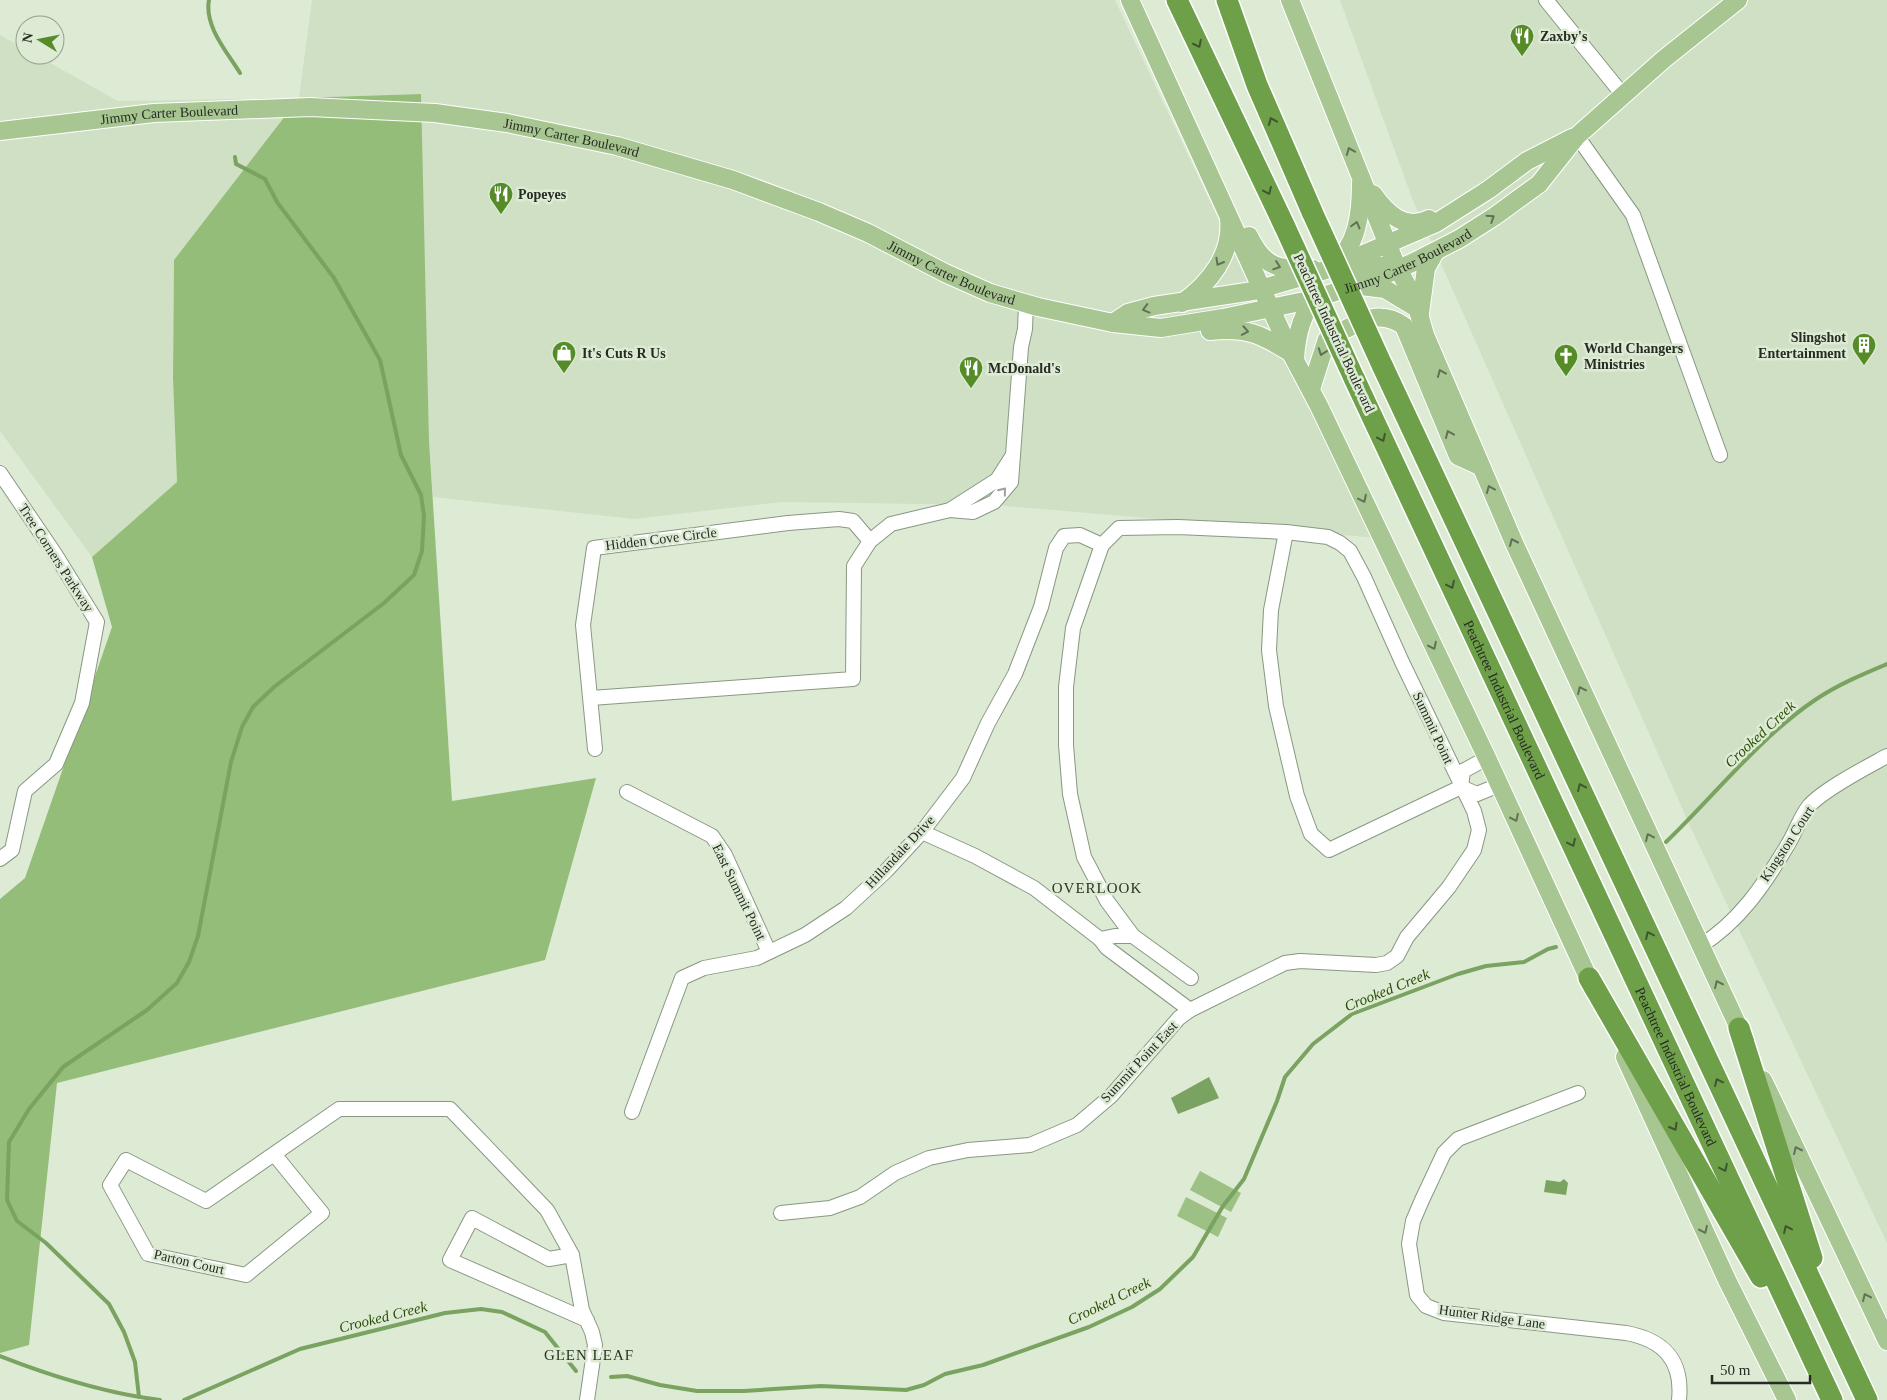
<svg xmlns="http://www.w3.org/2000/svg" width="1887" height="1400" font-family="'Times New Roman',serif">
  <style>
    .built { fill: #cfe0c4 }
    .green { fill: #9dc185 }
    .forest { fill: #94bd79 }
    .water { fill: #7aa260 }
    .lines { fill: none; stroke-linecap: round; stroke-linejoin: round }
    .stream { stroke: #7aa260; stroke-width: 4 }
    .minor-casing { stroke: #8a9783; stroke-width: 16 }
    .major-casing { stroke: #fff; stroke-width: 20 }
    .highway-casing { stroke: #fff; stroke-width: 24 }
    .minor { stroke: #fff; stroke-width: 14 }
    .major { stroke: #a8c692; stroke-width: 18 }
    .highway { stroke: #6ea049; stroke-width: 21 }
    .highway-bridge-casing { stroke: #fff; stroke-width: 24; stroke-linecap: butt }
    .highway-bridge { stroke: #6ea049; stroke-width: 21 }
    .oneway { stroke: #3f5430 }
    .oneway2 { stroke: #607155 }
    .oneway3 { stroke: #9da09c }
    .labels { text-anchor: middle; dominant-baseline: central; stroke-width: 5; stroke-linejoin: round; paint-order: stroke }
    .poi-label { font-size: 14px; font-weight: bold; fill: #262b23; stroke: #ddebd5; text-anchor: start }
    .street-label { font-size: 14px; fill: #262b23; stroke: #ddebd5 }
    .water-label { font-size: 15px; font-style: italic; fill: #2b4f05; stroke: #ddebd5 }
    .neighbourhood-label { font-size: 15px; letter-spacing: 1px; fill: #293423; stroke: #ddebd5 }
  </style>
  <rect width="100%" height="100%" fill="#ddebd5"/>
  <g class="built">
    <polygon points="312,0 1115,0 1269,327 1310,393 1379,538 995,505 782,502 634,519 433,497 429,441 420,94 299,98 174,260 173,378 177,482 92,557 0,431 0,35 25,49 25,55 36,55 118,101 299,98"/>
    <polygon points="1340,0 1887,0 1887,1243 1690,826 1412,198"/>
  </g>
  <g class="green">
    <polygon points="1200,1171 1241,1193 1231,1212 1190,1190"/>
    <polygon points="1186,1197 1227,1218 1218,1237 1177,1216"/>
  </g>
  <polygon class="forest" points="421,94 429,441 452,801 596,778 545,960 57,1083 29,1345 0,1353 0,899 25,878 112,627 92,557 177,482 173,378 174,260 299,98"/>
  <g class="water">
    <polygon points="1209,1077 1219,1098 1178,1114 1171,1098"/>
    <polygon points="1564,1179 1568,1183 1566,1195 1544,1192 1546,1180 1560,1182"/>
  </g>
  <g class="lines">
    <g class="stream">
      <path d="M 209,0 C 204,26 227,52 240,73"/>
      <path d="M 1666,842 C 1714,796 1760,737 1815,700 C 1837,685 1863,674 1887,664"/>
      <path d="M 0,1356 C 51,1376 105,1393 160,1400"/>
      <polyline points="611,1377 627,1376 660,1385 697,1391 744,1391 821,1386 906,1390 924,1385 945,1374 983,1365 1089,1327 1132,1307 1160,1289 1193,1257 1223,1206 1244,1179 1277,1101 1285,1077 1313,1044 1352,1014 1458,974 1486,966 1524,962 1548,949 1556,947"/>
      <polyline points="139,1397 135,1362 124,1332 109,1304 46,1243 17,1221 7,1200 9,1142 29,1109 63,1067 147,1010 177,983 189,962 198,936 231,762 242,727 253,707 274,687 384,603 414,575 422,551 424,516 421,495 401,455 380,360 334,278 277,202 265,179 236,164 235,157"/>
      <polyline points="184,1400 300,1349 445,1313 481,1309 502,1312 545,1332 576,1371"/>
    </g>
    <defs>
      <g id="minor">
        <polyline points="1546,0 1623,95"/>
        <polyline points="1577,136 1633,215 1720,455"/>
        <polyline points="0,473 55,554 97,622 82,703 56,764 25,791 12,850 0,859"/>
        <polyline points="950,510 973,512 994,502 1011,482 1021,347 1025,329 1026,303"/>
        <polyline points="1286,532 1271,610 1269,650 1276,706 1297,796 1311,834 1329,850 1461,787"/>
        <polyline points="591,698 853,679 854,566 870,541 891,524 950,510 997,480 1013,455"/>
        <polyline points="595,749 583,625 594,548 788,523 839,519 853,521 870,541"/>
        <polyline points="1461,787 1463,771 1487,758"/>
        <polyline points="1461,787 1477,794 1499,785"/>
        <polyline points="627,792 712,836 725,855 769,952"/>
        <polyline points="922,832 975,856 1034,888 1100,939 1115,936 1133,936"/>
        <polyline points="1100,939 1107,948 1190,1010"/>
        <path d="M 1700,946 C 1739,922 1764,885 1787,846 C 1795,834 1800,817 1809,806 C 1824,789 1867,767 1887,756"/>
        <path d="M 1578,1093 L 1458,1139 L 1444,1153 L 1422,1200 L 1413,1221 L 1409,1244 L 1417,1295 L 1426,1306 L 1444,1313 L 1626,1333 C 1664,1340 1683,1361 1679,1400"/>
        <polyline points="632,1112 682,978 704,968 757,958 805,935 846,908 886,871 922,832 963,778 988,723 1015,674 1041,607 1056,548 1064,536 1080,535 1102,545"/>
        <polyline points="274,1154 322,1213 246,1275 148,1254 110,1185 126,1160 206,1201 339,1109 450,1109 547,1210 572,1255"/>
        <polyline points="781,1213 830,1208 860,1197 895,1173 929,1158 968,1150 1030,1145 1077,1125 1111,1096 1179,1018 1190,1010 1285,963 1300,961 1376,965 1387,963 1397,956 1407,937 1449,887 1474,850 1479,830 1474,811 1402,662 1364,577 1350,551 1340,543 1328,537 1286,532 1178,527 1119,528 1102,545 1073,628 1066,687 1066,745 1070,794 1084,857 1107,901 1133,936 1191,978"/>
        <polyline points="587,1400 595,1345 592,1332 582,1310 572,1255 549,1259 472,1218 450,1260 587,1320"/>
      </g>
      <g id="major">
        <polyline points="1130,0 1291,353 1319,406 1487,758 1594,990"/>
        <polyline points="1290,0 1396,265 1415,300 1425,335 1515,545 1745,1041"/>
        <path id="s1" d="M 0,131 L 154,113 L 310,107 L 435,113 L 507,123 L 617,146 L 733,180 L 819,212 L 868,233 L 945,273 L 990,293 L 1038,307 L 1113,323 L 1161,328 L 1223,318 L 1314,299 L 1378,278 L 1414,262 L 1459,239 L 1495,216 L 1539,184 L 1577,136 L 1664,59 L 1738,0"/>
        <path d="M 1373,194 C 1387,214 1405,231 1429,219"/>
        <path d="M 1249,236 C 1264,268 1279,270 1313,269"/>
        <path d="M 1331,265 C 1358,249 1361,211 1361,183"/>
        <polyline points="1343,268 1397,265"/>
        <polyline points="1361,286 1385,289 1415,307"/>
        <path d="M 1182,303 C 1209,284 1233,254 1229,219"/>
        <polyline points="1420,313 1426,268 1435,252"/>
        <polyline points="1113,323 1128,313 1154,306 1253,291 1329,269 1436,223 1488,190 1527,161 1572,138"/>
        <path d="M 1210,331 C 1246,327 1261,334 1291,353"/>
        <path d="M 1295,360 C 1296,336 1302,312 1318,294"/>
        <path d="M 1311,389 L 1327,339 C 1354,326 1376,306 1404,326 L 1458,456 L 1480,466"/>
        <polyline points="1625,1057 1727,1280 1787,1400"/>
        <polyline points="1763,1080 1887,1341"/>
      </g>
      <g id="highway">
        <polyline points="1177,0 1285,227"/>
        <polyline points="1227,0 1257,85 1313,214"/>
        <polyline points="1382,365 1867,1400"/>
        <path id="s2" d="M 1354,378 L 1832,1400"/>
        <polyline points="1589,978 1761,1277"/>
        <polyline points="1739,1028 1812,1258"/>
      </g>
    </defs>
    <use href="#minor" class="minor-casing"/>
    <use href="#major" class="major-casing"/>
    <use href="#highway" class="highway-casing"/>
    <use href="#minor" class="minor"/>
    <use href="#major" class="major"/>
    <use href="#highway" class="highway"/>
    <defs>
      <g id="highway-bridge">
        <polyline points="1313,214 1382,365"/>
        <polyline points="1285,227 1354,378"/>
      </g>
    </defs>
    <use href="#highway-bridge" class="highway-bridge-casing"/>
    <use href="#highway-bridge" class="highway-bridge"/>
  </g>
  <defs><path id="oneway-chevron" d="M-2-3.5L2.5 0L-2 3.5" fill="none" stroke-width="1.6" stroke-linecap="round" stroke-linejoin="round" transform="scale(1.25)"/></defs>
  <g class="oneway">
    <use href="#oneway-chevron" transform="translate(1198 44) rotate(63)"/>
    <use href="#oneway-chevron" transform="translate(1272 121) rotate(-113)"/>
    <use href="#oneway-chevron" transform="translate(1268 191) rotate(65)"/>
    <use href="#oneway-chevron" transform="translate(1382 438) rotate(65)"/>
    <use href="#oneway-chevron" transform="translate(1451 585) rotate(65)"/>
    <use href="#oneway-chevron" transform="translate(1581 787) rotate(-115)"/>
    <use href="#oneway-chevron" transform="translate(1572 843) rotate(65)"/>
    <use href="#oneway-chevron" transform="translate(1649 935) rotate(-115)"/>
    <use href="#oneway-chevron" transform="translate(1718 1082) rotate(-115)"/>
    <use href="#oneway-chevron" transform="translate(1674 1127) rotate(60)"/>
    <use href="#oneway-chevron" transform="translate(1724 1168) rotate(65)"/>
    <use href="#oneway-chevron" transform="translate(1787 1229) rotate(-115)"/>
  </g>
  <g class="oneway2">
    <use href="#oneway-chevron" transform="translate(1350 151) rotate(-112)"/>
    <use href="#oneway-chevron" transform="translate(1491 218) rotate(-33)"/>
    <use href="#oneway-chevron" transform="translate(1356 225) rotate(-75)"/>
    <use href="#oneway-chevron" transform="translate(1219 262) rotate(120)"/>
    <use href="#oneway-chevron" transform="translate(1277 266) rotate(19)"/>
    <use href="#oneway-chevron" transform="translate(1146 309) rotate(165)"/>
    <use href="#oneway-chevron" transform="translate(1245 331) rotate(11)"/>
    <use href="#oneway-chevron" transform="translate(1322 352) rotate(110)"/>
    <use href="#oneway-chevron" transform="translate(1441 373) rotate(-113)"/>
    <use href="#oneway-chevron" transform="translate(1449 434) rotate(-113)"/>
    <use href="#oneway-chevron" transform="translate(1490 489) rotate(-113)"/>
    <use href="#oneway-chevron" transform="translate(1363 499) rotate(64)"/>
    <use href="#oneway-chevron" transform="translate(1513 542) rotate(-114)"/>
    <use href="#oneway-chevron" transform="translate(1433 646) rotate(64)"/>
    <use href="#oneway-chevron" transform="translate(1581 690) rotate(-115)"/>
    <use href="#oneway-chevron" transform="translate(1515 818) rotate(65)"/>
    <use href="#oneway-chevron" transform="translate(1649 837) rotate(-115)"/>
    <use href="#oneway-chevron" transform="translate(1718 984) rotate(-115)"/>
    <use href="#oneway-chevron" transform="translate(1797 1150) rotate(-115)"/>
    <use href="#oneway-chevron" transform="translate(1704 1230) rotate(65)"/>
    <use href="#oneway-chevron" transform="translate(1866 1297) rotate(-115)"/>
  </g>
  <use class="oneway3" href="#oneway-chevron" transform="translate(1003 491) rotate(-51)"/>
  <defs>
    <symbol id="restaurant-pin" viewBox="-11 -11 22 30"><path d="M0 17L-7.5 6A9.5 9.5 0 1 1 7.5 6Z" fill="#568c27" stroke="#ddebd5"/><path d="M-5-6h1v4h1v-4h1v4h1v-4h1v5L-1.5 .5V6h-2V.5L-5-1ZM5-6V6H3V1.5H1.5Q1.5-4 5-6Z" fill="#fff"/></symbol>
    <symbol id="building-pin" viewBox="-11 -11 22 30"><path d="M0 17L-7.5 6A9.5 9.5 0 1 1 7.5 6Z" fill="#568c27" stroke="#ddebd5"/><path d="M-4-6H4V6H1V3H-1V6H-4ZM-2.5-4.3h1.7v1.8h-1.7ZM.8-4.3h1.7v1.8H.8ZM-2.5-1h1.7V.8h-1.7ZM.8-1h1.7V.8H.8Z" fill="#fff"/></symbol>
    <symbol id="shop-pin" viewBox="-11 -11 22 30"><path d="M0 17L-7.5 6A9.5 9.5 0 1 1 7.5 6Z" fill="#568c27" stroke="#ddebd5"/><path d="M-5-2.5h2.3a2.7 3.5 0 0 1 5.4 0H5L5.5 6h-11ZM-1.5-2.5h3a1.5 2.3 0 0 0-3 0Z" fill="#fff"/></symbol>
    <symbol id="church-pin" viewBox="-11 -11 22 30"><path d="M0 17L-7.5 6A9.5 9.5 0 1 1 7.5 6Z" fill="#568c27" stroke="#ddebd5"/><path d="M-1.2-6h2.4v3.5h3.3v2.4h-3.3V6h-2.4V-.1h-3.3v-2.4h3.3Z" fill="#fff"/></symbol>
  </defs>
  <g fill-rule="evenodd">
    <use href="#restaurant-pin" x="1508" y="22" width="28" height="38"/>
    <use href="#restaurant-pin" x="487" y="180" width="28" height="38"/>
    <use href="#building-pin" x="1850" y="331" width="28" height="38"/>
    <use href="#shop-pin" x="550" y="339" width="28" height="38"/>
    <use href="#church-pin" x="1552" y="342" width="28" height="38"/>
    <use href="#restaurant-pin" x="957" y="354" width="28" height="38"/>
  </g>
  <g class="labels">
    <g class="poi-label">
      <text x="1540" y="36">Zaxby's</text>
      <text x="518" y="194">Popeyes</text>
      <text x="1846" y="337" text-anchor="end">Slingshot<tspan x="1846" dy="16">Entertainment</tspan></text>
      <text x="1584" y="348">World Changers<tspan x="1584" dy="16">Ministries</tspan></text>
      <text x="582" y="353">It's Cuts R Us</text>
      <text x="988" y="368">McDonald's</text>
    </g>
    <g class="street-label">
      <text stroke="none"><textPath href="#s1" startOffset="170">Jimmy Carter Boulevard</textPath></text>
      <text stroke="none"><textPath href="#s1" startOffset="575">Jimmy Carter Boulevard</textPath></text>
      <text stroke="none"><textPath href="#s1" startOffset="1455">Jimmy Carter Boulevard</textPath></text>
      <text stroke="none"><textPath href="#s1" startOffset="980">Jimmy Carter Boulevard</textPath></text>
      <text transform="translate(1334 333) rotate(65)">Peachtree Industrial Boulevard</text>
      <text transform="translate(661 539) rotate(-7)">Hidden Cove Circle</text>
      <text transform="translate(56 558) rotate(57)">Tree Corners Parkway</text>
      <text stroke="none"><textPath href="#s2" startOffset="355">Peachtree Industrial Boulevard</textPath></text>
      <text transform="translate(1433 728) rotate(65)">Summit Point</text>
      <text transform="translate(1787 844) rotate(-57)">Kingston Court</text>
      <text transform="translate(900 852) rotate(-47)">Hillandale Drive</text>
      <text transform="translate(739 892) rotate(64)">East Summit Point</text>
      <text transform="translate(1139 1062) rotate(-47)">Summit Point East</text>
      <text stroke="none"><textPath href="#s2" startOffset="760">Peachtree Industrial Boulevard</textPath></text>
      <text transform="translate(189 1262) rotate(13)">Parton Court</text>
      <text transform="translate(1492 1317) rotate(8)">Hunter Ridge Lane</text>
    </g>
    <g class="water-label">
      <text transform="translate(1760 734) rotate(-43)">Crooked Creek</text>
      <text transform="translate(1387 990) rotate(-22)">Crooked Creek</text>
      <text transform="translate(1109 1301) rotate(-26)">Crooked Creek</text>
      <text transform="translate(383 1317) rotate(-14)">Crooked Creek</text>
    </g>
    <g class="neighbourhood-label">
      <text x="1097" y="888">OVERLOOK</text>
      <text x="589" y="1355">GLEN LEAF</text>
    </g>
  </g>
  <g transform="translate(40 40) rotate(280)"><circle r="24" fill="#ddebd5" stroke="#949e8e"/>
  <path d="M0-4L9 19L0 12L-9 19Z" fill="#568c27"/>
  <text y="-8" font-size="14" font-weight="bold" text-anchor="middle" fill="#262b23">N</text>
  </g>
  <path d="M1712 1375v8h98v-8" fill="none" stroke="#262b23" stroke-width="2.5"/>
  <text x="1720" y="1375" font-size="15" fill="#262b23" stroke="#ddebd5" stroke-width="4" paint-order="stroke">50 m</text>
</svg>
